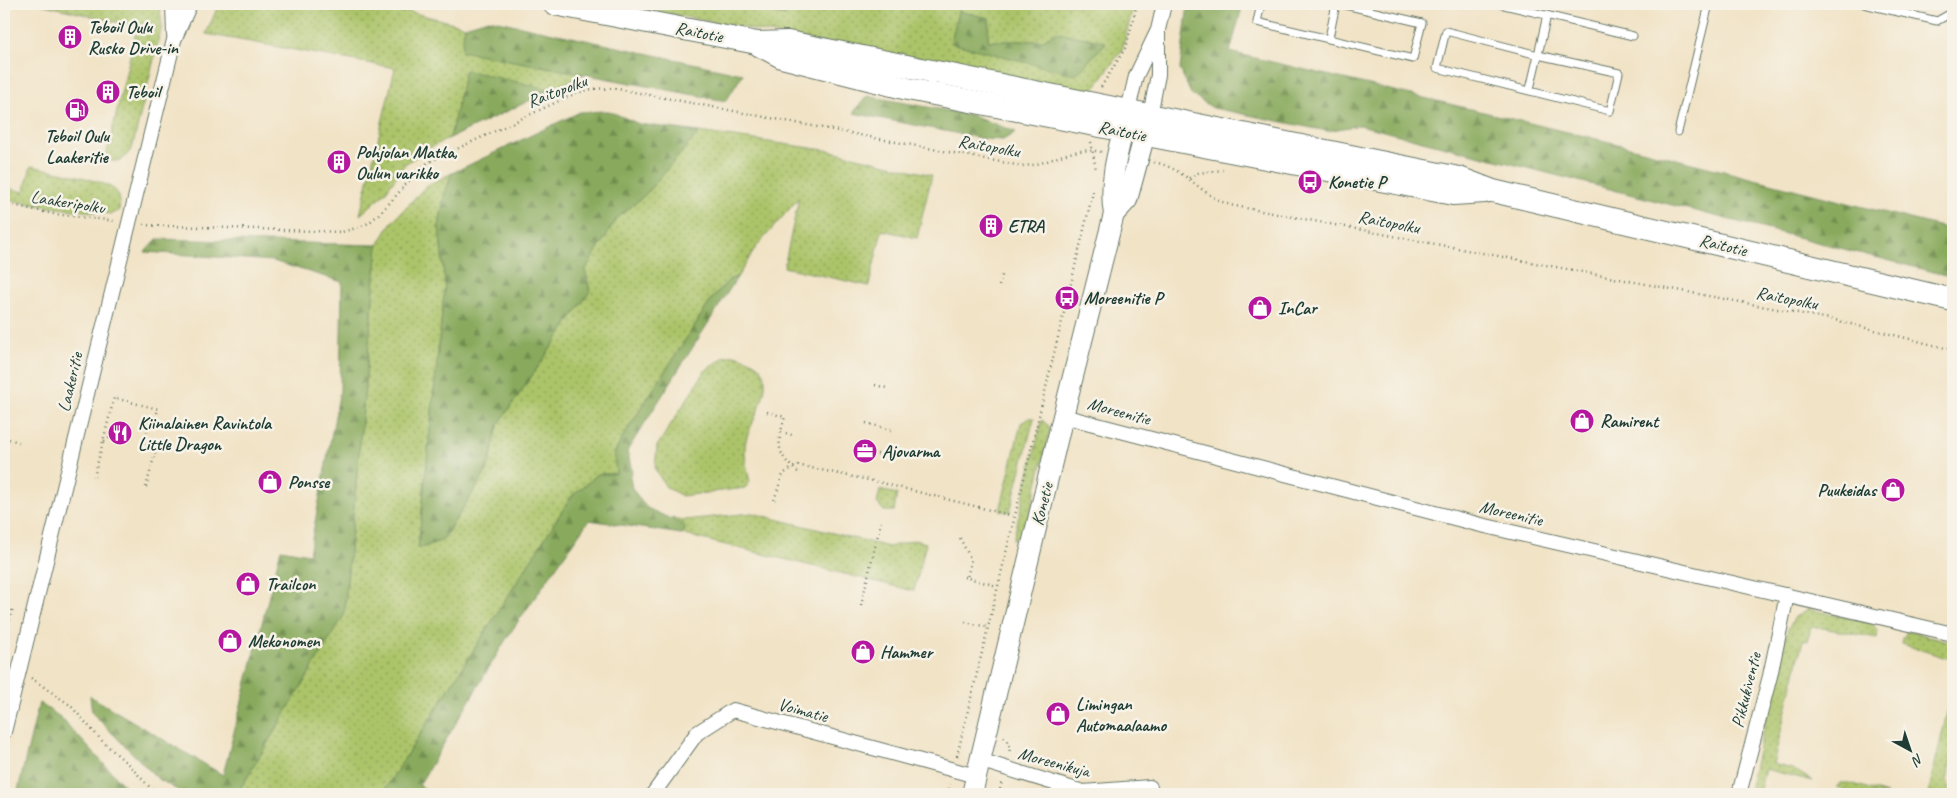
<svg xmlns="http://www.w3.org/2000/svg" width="1957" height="798" font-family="Caveat,sans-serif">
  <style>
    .green { fill: url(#green-dots); stroke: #66804e; fill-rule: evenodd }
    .forest { fill: url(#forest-firs); stroke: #547448 }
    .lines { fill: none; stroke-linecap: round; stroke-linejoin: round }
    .lane-casing { stroke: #687767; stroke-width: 9 }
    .street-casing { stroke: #687767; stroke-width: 16 }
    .secondary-casing { stroke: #687767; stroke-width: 22 }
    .primary-casing { stroke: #687767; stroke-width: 24 }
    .path { stroke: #687767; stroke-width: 2.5; stroke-dasharray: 1 4; stroke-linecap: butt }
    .lane { stroke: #fff; stroke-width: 7 }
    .street { stroke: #fff; stroke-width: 14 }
    .secondary { stroke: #fff; stroke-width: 20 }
    .primary { stroke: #fff; stroke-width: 22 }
    .labels { text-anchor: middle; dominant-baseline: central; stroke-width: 5; stroke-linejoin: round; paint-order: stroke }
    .poi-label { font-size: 18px; font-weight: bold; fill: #1f3d34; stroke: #f7f3e8; text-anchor: start }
    .street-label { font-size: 18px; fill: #1f3d34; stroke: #f7f3e8 }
  </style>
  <defs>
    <pattern id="green-dots" width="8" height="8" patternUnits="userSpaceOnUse" patternTransform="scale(1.25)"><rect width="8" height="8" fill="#acc469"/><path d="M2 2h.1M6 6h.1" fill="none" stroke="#8ba057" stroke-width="1.8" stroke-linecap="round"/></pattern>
    <pattern id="forest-firs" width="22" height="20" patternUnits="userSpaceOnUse" patternTransform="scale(1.25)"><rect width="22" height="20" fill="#89aa5d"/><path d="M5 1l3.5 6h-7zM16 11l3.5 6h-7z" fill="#6f8c4e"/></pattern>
  </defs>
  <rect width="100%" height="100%" fill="#f7f3e8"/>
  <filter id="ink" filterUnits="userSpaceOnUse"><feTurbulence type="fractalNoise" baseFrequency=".02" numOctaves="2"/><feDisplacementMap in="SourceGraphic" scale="10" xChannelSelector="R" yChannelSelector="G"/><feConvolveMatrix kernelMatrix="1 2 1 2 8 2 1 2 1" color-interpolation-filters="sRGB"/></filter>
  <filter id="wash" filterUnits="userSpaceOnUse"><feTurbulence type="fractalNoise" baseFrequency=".0096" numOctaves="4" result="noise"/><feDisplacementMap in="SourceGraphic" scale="20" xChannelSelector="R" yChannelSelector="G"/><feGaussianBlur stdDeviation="1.12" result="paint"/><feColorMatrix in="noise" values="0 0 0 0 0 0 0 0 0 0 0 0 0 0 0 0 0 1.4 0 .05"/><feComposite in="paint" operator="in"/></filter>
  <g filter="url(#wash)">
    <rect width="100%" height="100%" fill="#f1e3c6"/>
    <g class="green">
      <polygon points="41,4 159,4 162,26 132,149 121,161 105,161 137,27"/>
      <polygon points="219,4 358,4 395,8 465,26 462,51 584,74 552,90 465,71 450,138 429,148 405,164 384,194 360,215 395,68 206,34"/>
      <path d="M 618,4 L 724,4 L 785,16 L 793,4 L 1086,4 L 1105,8 L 1107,4 L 1134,4 L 1122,50 L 1095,87 L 1093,95 ZM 959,12 L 989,18 L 988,41 L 1042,41 L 1056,32 L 1106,43 L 1076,74 L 952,43 Z"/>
      <polygon points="699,132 832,151 932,175 917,238 882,230 869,286 784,267 799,198 757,246 738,276 729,280 713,297 622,438 614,455 617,474 598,474 571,497 382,794 237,794 344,615 378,245 391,223 426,186 452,173 444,196 439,227 445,284 418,549 443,540 488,469 498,425 590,291 585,270 617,218 644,196"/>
      <path d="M 31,166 C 49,170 101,179 114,189 C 121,195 120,203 119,211 L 112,214 L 48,207 L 4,199 L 4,187 L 24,192 Z"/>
      <path d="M 735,355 C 741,357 748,359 753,362 C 782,377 751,420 746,440 C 743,454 747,469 750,482 L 745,488 L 682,496 L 666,487 L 655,469 L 657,446 L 705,371 L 724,357 Z"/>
      <polygon points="1029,418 1034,418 1010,512 1000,511 1021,423"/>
      <polygon points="1042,420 1049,426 1050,431 1025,533 1013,540"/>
      <polygon points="880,490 897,494 894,511 884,511 877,503"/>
      <polygon points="752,513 889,547 914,540 926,543 914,591 681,534 685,531 671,518 684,520"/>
      <polygon points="1808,609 1871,623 1878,630 1877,638 1811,626 1808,641 1803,640 1773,764 1793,769 1813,781 1765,769 1759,794 1748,794 1787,631 1795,617"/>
      <polygon points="1907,631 1953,642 1953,660 1902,644 1903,638"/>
      <polygon points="1953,687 1953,750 1947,781 1951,794 1928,794"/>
      <polygon points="1840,783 1850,783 1887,794 1843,794 1844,789 1837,787"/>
    </g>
    <g class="forest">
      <polygon points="724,4 793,4 785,16"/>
      <polygon points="1188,4 1243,4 1230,52 1618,144 1953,230 1953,277 1360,125 1327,131 1213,108 1191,94 1180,69"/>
      <polygon points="958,11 989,18 988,41 1042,41 1056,32 1106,42 1076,75 951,43"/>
      <polygon points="488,19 743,74 726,101 461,51 465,26"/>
      <polygon points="465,70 552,90 450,138"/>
      <polygon points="867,96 971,115 1016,132 1003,140 985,139 853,113"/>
      <polygon points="609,111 639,124 699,132 644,196 617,218 585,270 590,291 498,425 488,469 442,540 418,549 445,284 439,227 444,196 452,173 580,112"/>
      <polygon points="157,239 378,245 344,615 237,794 184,794 157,778 92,713 90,696 223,775 281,549 309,554 340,390 342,282 273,261 145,252"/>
      <polygon points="738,276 627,451 632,471 630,477 632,488 641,501 647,508 684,525 685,531 681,534 589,520 508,636 419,785 433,794 382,794 571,497 598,474 616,474 614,455 622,438 713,297 729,280"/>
      <polygon points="39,703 60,717 132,794 17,794"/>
    </g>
  </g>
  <g filter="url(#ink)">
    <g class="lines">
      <defs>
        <g id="lane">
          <polyline points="1261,4 1257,22 1413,59 1422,23 1341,4"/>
          <polyline points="1500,4 1633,36"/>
          <polyline points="1864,4 1937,21 1953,12"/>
          <polyline points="1329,38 1336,4"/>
          <polyline points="1530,89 1538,55 1619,73 1610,111 1437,68 1446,31 1538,55 1547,15"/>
          <polyline points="1678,132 1709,4"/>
        </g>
        <g id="street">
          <polyline points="173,4 174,35"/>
          <polyline points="1128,110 1136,76 1158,30 1164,4"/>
          <polyline points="1150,115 1158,75 1158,34"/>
          <polyline points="1063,416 1477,524 1953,634"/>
          <polyline points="4,732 174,40 190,4"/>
          <polyline points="979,760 1083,792 1150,787"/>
          <polyline points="653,794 697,733 733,710 976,776"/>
          <polyline points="1739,794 1770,676 1787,595"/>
        </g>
        <g id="secondary">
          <polyline points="1114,214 1127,200 1149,119"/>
          <path d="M 972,794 L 1063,416 L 1114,214 C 1108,181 1119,147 1127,115"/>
        </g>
        <g id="primary">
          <polyline points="554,4 757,43 788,42 1459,178 1493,191 1953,300"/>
          <polyline points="759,45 782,57 908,89 1453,194 1485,192"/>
        </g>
      </defs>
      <use href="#lane" class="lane-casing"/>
      <use href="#street" class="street-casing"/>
      <use href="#secondary" class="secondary-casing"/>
      <use href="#primary" class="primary-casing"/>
      <g class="path">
        <polyline points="1101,87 1126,47 1137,4"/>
        <polyline points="1091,142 1096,170"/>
        <path d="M 1154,162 C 1189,170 1198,194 1230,205 L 1835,320 L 1953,350"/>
        <polyline points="1189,178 1198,173 1223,170"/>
        <polyline points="4,203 53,214 116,221"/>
        <path d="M 143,225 L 342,232 C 352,229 363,227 371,221 C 393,203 407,179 429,162 L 576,93 L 592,89 L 613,88 L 1022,166 C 1054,165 1066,145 1102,152"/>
        <polyline points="999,286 1003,272"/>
        <polyline points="875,385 887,388"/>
        <path d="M 767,412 L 785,417 C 777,443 775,454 799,473"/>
        <polyline points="148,421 155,423"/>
        <polyline points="866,423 892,430"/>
        <polyline points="781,432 792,435"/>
        <polyline points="4,438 19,442"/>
        <polyline points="104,441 109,438 112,430"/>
        <polyline points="144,443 157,446 145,491"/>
        <polyline points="877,454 885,456"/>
        <polyline points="94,477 114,398 158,409 153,428 149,427 143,443"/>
        <polyline points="774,500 783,474 797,465 878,482 1014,516"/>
        <polyline points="960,538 971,560 967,578"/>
        <polyline points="964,577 997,586"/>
        <polyline points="861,605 881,522"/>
        <polyline points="965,622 987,627"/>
        <polyline points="4,645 13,607"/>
        <polyline points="31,678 70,705 103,742 129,765 156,794"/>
        <polyline points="1004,737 1007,739 1010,748 1009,754"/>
        <polyline points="957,756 1094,188"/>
        <polyline points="948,794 950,784"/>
        <polyline points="999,794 1002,781"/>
      </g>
      <use href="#lane" class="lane"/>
      <use href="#street" class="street"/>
      <use href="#secondary" class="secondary"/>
      <use href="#primary" class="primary"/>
    </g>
  </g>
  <defs>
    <symbol id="building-disc" viewBox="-11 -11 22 22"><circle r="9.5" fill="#b5179e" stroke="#f7f3e8"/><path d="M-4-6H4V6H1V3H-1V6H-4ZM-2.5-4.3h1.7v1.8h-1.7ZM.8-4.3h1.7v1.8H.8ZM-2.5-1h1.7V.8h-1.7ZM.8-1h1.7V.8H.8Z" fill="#fff"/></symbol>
    <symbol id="fuel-disc" viewBox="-11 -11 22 22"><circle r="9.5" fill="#b5179e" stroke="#f7f3e8"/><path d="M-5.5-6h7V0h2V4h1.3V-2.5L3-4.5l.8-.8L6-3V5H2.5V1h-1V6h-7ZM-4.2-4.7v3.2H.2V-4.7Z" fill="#fff"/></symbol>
    <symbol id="bus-disc" viewBox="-11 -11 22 22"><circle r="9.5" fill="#b5179e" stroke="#f7f3e8"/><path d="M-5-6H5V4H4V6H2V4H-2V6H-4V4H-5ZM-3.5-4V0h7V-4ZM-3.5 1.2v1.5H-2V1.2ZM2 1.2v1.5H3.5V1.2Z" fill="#fff"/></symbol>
    <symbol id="shop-disc" viewBox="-11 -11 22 22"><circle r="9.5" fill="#b5179e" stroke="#f7f3e8"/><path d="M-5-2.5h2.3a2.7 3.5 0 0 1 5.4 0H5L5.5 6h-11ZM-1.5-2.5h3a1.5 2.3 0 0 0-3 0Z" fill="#fff"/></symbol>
    <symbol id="restaurant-disc" viewBox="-11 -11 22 22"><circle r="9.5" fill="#b5179e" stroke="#f7f3e8"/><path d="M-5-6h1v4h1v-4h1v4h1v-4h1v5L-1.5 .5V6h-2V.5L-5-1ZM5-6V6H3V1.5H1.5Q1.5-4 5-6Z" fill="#fff"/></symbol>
    <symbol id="office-disc" viewBox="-11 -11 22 22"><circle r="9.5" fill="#b5179e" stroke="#f7f3e8"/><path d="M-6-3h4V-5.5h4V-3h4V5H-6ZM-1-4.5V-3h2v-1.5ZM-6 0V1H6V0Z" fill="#fff"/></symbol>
  </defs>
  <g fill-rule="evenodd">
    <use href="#building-disc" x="56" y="23" width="28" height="28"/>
    <use href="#building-disc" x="94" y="78" width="28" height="28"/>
    <use href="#fuel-disc" x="63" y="96" width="28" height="28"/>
    <use href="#building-disc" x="325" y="148" width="28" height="28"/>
    <use href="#bus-disc" x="1296" y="168" width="28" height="28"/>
    <use href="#building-disc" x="977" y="212" width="28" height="28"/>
    <use href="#bus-disc" x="1053" y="284" width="28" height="28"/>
    <use href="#shop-disc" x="1246" y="294" width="28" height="28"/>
    <use href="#shop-disc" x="1568" y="407" width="28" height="28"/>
    <use href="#restaurant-disc" x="106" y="419" width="28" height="28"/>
    <use href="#office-disc" x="851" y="437" width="28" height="28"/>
    <use href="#shop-disc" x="256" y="468" width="28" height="28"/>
    <use href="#shop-disc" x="1879" y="476" width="28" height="28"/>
    <use href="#shop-disc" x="234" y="570" width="28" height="28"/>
    <use href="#shop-disc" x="216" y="627" width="28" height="28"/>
    <use href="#shop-disc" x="849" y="638" width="28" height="28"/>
    <use href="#shop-disc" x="1044" y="700" width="28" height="28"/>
  </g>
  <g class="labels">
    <g class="poi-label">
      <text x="88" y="27">Teboil Oulu<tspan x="88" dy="21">Rusko Drive-in</tspan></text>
      <text x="126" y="92">Teboil</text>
      <text x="77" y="136" text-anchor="middle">Teboil Oulu<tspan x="77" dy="21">Laakeritie</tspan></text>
      <text x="356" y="152">Pohjolan Matka,<tspan x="356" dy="21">Oulun varikko</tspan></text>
      <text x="1328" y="182">Konetie P</text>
      <text x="1008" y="226">ETRA</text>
      <text x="1084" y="298">Moreenitie P</text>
      <text x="1278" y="308">InCar</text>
      <text x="1600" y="421">Ramirent</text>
      <text x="138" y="423">Kiinalainen Ravintola<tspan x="138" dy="21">Little Dragon</tspan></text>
      <text x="882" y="451">Ajovarma</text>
      <text x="288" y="482">Ponsse</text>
      <text x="1876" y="490" text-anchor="end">Puukeidas</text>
      <text x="266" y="584">Trailcon</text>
      <text x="248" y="641">Mekonomen</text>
      <text x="880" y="652">Hammer</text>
      <text x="1076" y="704">Limingan<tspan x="1076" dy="21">Automaalaamo</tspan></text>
    </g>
    <g class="street-label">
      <text transform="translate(699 32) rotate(11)">Raitotie</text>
      <text transform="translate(557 91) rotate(-21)">Raitopolku</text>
      <text transform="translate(1122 131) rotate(11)">Raitotie</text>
      <text transform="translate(989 146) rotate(10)">Raitopolku</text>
      <text transform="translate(68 202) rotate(9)">Laakeripolku</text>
      <text transform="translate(1389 222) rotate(11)">Raitopolku</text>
      <text transform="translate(1723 245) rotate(13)">Raitotie</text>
      <text transform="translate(1787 298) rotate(11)">Raitopolku</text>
      <text transform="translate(70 382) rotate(-77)">Laakeritie</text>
      <text transform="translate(1119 411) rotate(15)">Moreenitie</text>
      <text transform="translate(1042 504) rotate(-76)">Konetie</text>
      <text transform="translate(1511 513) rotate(13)">Moreenitie</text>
      <text transform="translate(1746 690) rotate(-76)">Pikkukiventie</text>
      <text transform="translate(803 710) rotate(15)">Voimatie</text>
      <text transform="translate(1054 762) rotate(15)">Moreenikuja</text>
    </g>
  </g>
  <rect width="1957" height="798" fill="none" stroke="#f7f3e8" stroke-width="20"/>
  <g transform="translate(1910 750) rotate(140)" stroke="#f7f3e8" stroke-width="4" paint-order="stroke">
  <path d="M0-4L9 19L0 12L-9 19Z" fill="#1f3d34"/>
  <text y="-8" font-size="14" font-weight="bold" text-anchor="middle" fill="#1f3d34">N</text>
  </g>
</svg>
